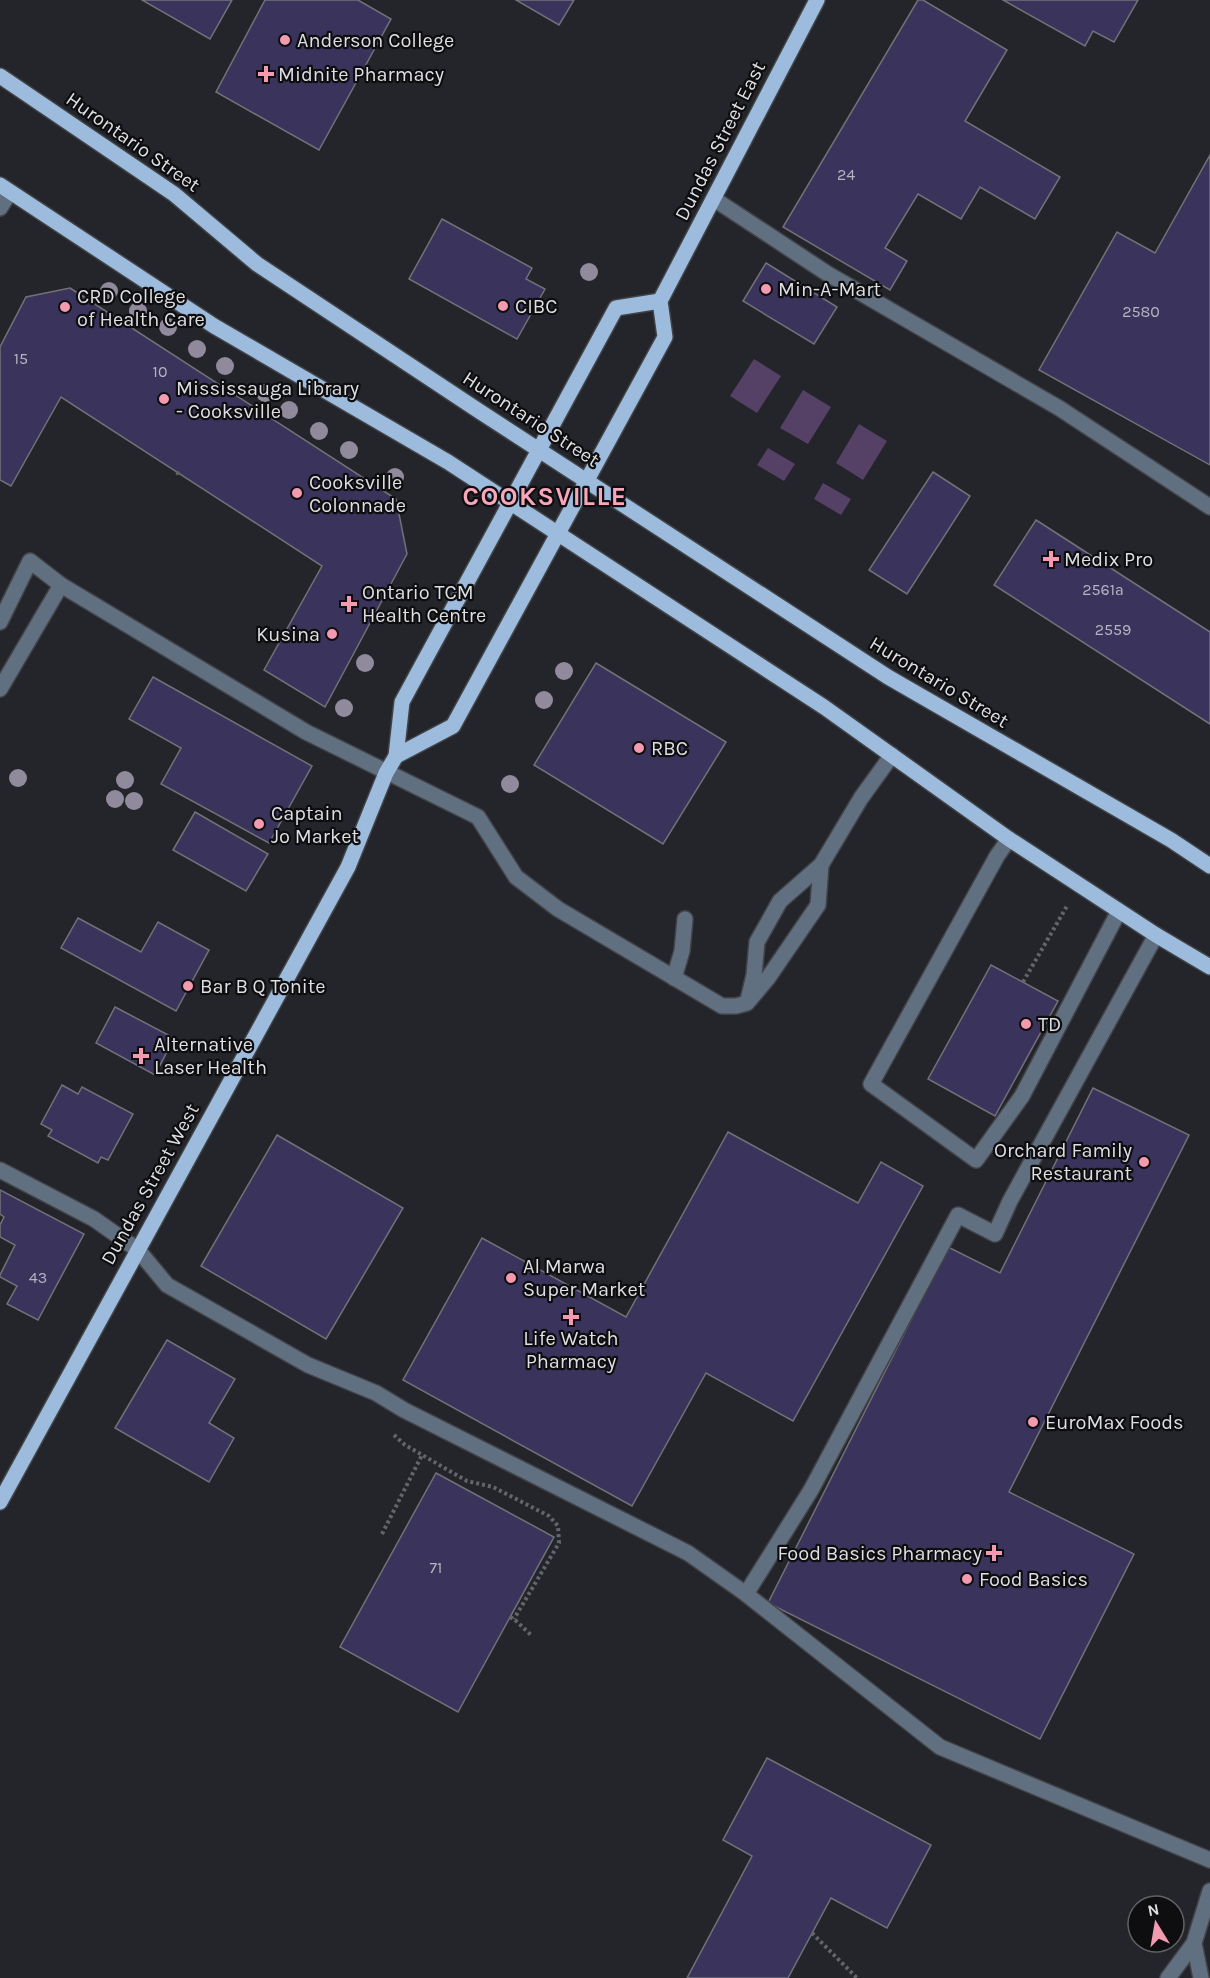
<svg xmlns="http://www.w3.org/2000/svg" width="1210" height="1978" font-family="Karla,sans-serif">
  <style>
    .green { fill: #554166 }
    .building { fill: #3a345d; stroke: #727177; stroke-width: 1.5 }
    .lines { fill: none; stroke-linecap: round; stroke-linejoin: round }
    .minor-casing { stroke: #414347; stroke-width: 18 }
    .major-casing { stroke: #414347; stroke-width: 18 }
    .path { stroke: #636569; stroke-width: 4; stroke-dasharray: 3 3; stroke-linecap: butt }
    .minor { stroke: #617080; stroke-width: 15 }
    .major { stroke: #9cbbdd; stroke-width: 15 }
    .tree { fill: #918a9c }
    .poi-dot { fill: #f29aaf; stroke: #0e0e10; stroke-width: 2 }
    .labels { text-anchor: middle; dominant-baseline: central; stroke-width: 4.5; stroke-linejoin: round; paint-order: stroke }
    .number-label { font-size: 16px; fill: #b5b4c1 }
    .poi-label { font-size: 20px; fill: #dedfe2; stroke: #0e0e10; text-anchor: start }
    .street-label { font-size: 20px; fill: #dedfe2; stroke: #0e0e10 }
    .district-label { font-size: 26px; font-weight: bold; letter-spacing: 1.5px; fill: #f9a6ba; stroke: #0e0e10 }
  </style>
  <rect width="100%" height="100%" fill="#23252a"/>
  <g class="green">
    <polygon points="754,359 781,376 757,413 730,396"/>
    <polygon points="803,390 831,407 808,444 780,428"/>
    <polygon points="859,424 887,441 863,480 836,463"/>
    <polygon points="768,448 795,464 784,481 757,465"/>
    <polygon points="823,483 851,499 841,515 814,499"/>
  </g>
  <g class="building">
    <polygon points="142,0 232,0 210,39"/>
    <polygon points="265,0 358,0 391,19 319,150 216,92"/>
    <polygon points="516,0 574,0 559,25"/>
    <polygon points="918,0 923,0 1007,50 965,121 1060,177 1035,219 980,187 961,219 918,194 885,248 907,261 890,290 783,227"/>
    <polygon points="1003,0 1138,0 1114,42 1093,31 1085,46"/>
    <polygon points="1210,155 1210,465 1039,370 1117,232 1155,253"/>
    <polygon points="442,219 532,268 526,279 545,289 517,339 409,279"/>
    <polygon points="766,263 837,307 814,344 743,301"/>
    <polygon points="70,288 396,499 407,554 325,707 264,670 322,566 61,397 11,486 0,480 0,347 26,297"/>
    <polygon points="933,472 970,496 907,594 869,570"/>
    <polygon points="1036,520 1210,632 1210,724 994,585"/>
    <polygon points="596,663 726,742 663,844 534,765"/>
    <polygon points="153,677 312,766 269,843 161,784 181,748 129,719"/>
    <polygon points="195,812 268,854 246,891 173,850"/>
    <polygon points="78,918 141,952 158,922 209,950 176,1011 61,948"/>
    <polygon points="991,965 1058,1001 995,1116 928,1079"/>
    <polygon points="115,1007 174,1038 155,1075 96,1043"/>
    <polygon points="62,1085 78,1094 82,1087 133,1114 108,1160 101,1157 98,1163 48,1136 52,1130 41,1124"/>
    <polygon points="1093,1088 1189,1135 1009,1492 1134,1554 1040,1739 768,1603 948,1247 1000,1273"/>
    <polygon points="728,1132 858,1203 881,1162 923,1186 793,1421 706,1373 632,1506 403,1380 482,1238 626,1317"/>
    <polygon points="277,1135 403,1208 326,1339 201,1266"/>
    <polygon points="0,1190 84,1234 38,1320 7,1304 17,1286 0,1277 0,1275 15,1245 0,1237 0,1225 4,1217 0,1214"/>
    <polygon points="167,1340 235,1379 209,1423 234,1438 209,1482 115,1428"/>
    <polygon points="436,1473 554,1537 458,1712 340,1647"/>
    <polygon points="767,1758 931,1845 887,1928 831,1898 788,1978 687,1978 752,1856 723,1840"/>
  </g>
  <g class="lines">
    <defs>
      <g id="minor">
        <polyline points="714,199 828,274 1059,408 1210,507"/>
        <polyline points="0,208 10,192"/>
        <polyline points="0,622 30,561 61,585 306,732 478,817 516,877 558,909 722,1006 736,1006 747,1003 768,978 818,905 821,865 861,798 892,755"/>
        <polyline points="0,689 61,585"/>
        <polyline points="1009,839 997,856 871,1084 976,1160 1022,1096 1119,911"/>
        <polyline points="674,978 682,951 685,919"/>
        <polyline points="748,1000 754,975 757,942 780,901 821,865"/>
        <polyline points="0,1170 94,1219 138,1250 167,1285 308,1365 376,1393 404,1410 688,1553 746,1594 940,1747 1210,1860"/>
        <polyline points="746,1594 811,1490 958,1215 995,1234 1010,1201 1156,935"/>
        <polyline points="1194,1943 1201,1978"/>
        <polyline points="1168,1978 1194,1943 1210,1891"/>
      </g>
      <g id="major">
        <polyline points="0,76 174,194 257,264 479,411 888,677 1171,840 1210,866"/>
        <polyline points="0,185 214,326 448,462 824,707 1009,839 1156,935 1210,967"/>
        <polyline points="396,756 453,726 665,337 660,301 817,0"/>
        <polyline points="0,1502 348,867 386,773 396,756 402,702 616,308 660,301"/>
      </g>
    </defs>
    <use href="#minor" class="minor-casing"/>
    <use href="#major" class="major-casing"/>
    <g class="path">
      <polyline points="177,472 179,475"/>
      <polyline points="1023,982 1067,906"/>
      <polyline points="394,1435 405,1445 467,1481 493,1487 549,1516 558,1526 559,1543 514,1619"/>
      <polyline points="382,1534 422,1455"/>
      <polyline points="510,1617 514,1619 531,1635"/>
      <polyline points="812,1933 857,1978"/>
    </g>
    <use href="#minor" class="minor"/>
    <use href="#major" class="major"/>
  </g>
  <g class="tree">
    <circle cx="589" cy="272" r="9"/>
    <circle cx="109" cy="291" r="9"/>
    <circle cx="138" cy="311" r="9"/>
    <circle cx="168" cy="327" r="9"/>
    <circle cx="197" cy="349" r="9"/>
    <circle cx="225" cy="366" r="9"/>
    <circle cx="265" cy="393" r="9"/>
    <circle cx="289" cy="410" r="9"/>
    <circle cx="319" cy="431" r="9"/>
    <circle cx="349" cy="450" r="9"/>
    <circle cx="395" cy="477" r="9"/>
    <circle cx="365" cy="663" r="9"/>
    <circle cx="564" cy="671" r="9"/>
    <circle cx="544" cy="700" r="9"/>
    <circle cx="344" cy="708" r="9"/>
    <circle cx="18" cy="778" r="9"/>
    <circle cx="125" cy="780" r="9"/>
    <circle cx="510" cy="784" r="9"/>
    <circle cx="115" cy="799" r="9"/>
    <circle cx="134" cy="801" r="9"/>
  </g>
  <g class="poi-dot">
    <circle cx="285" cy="40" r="6"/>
    <path d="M263 65h6v6h6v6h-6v6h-6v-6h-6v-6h6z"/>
    <circle cx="766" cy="289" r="6"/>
    <circle cx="503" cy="306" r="6"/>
    <circle cx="65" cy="307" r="6"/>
    <circle cx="164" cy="399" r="6"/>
    <circle cx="297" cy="493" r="6"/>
    <path d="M1048 550h6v6h6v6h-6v6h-6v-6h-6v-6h6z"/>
    <path d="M346 595h6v6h6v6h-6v6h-6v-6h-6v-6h6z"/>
    <circle cx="332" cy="634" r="6"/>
    <circle cx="639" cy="748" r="6"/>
    <circle cx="259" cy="824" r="6"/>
    <circle cx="188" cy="986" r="6"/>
    <circle cx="1026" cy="1024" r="6"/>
    <path d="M138 1047h6v6h6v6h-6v6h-6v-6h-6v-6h6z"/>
    <circle cx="1144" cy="1162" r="6"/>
    <circle cx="511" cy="1278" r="6"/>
    <path d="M568 1308h6v6h6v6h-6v6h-6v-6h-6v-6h6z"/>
    <circle cx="1033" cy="1422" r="6"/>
    <path d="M991 1544h6v6h6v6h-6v6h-6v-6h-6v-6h6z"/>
    <circle cx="967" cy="1579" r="6"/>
  </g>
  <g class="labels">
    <g class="number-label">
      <text x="846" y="174">24</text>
      <text x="1141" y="311">2580</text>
      <text x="21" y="358">15</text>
      <text x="160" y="371">10</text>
      <text x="1103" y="589">2561a</text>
      <text x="1113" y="629">2559</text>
      <text x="38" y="1277">43</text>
      <text x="436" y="1567">71</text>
    </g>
    <g class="poi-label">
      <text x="297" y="40">Anderson College</text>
      <text x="278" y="74">Midnite Pharmacy</text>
      <text x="778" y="289">Min-A-Mart</text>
      <text x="77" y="296">CRD College<tspan x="77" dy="23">of Health Care</tspan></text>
      <text x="515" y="306">CIBC</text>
      <text x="176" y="388">Mississauga Library<tspan x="176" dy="23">- Cooksville</tspan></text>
      <text x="309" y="482">Cooksville<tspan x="309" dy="23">Colonnade</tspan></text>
      <text x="1064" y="559">Medix Pro</text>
      <text x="362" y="592">Ontario TCM<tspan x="362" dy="23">Health Centre</tspan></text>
      <text x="320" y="634" text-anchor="end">Kusina</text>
      <text x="651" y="748">RBC</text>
      <text x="271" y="813">Captain<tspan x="271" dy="23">Jo Market</tspan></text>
      <text x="200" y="986">Bar B Q Tonite</text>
      <text x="1038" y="1024">TD</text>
      <text x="154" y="1044">Alternative<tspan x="154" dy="23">Laser Health</tspan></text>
      <text x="1132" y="1150" text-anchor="end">Orchard Family<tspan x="1132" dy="23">Restaurant</tspan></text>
      <text x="523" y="1266">Al Marwa<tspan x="523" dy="23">Super Market</tspan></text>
      <text x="571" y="1338" text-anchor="middle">Life Watch<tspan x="571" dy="23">Pharmacy</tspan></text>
      <text x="1045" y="1422">EuroMax Foods</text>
      <text x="982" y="1553" text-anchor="end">Food Basics Pharmacy</text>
      <text x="979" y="1579">Food Basics</text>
    </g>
    <g class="street-label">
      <text transform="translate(720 141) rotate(-63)">Dundas Street East</text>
      <text transform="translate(133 142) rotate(35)">Hurontario Street</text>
      <text transform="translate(531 419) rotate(33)">Hurontario Street</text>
      <text transform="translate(939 682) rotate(31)">Hurontario Street</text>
      <text transform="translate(150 1184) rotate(-61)">Dundas Street West</text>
    </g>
    <g class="district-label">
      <text x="545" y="496">COOKSVILLE</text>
    </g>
  </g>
  <g transform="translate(1156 1924) rotate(349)"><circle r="28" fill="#0e0e10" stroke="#616264" stroke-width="1.5"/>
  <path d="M0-4.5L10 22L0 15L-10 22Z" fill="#f29aaf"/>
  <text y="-9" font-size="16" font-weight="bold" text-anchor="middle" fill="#dedfe2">N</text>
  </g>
</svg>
